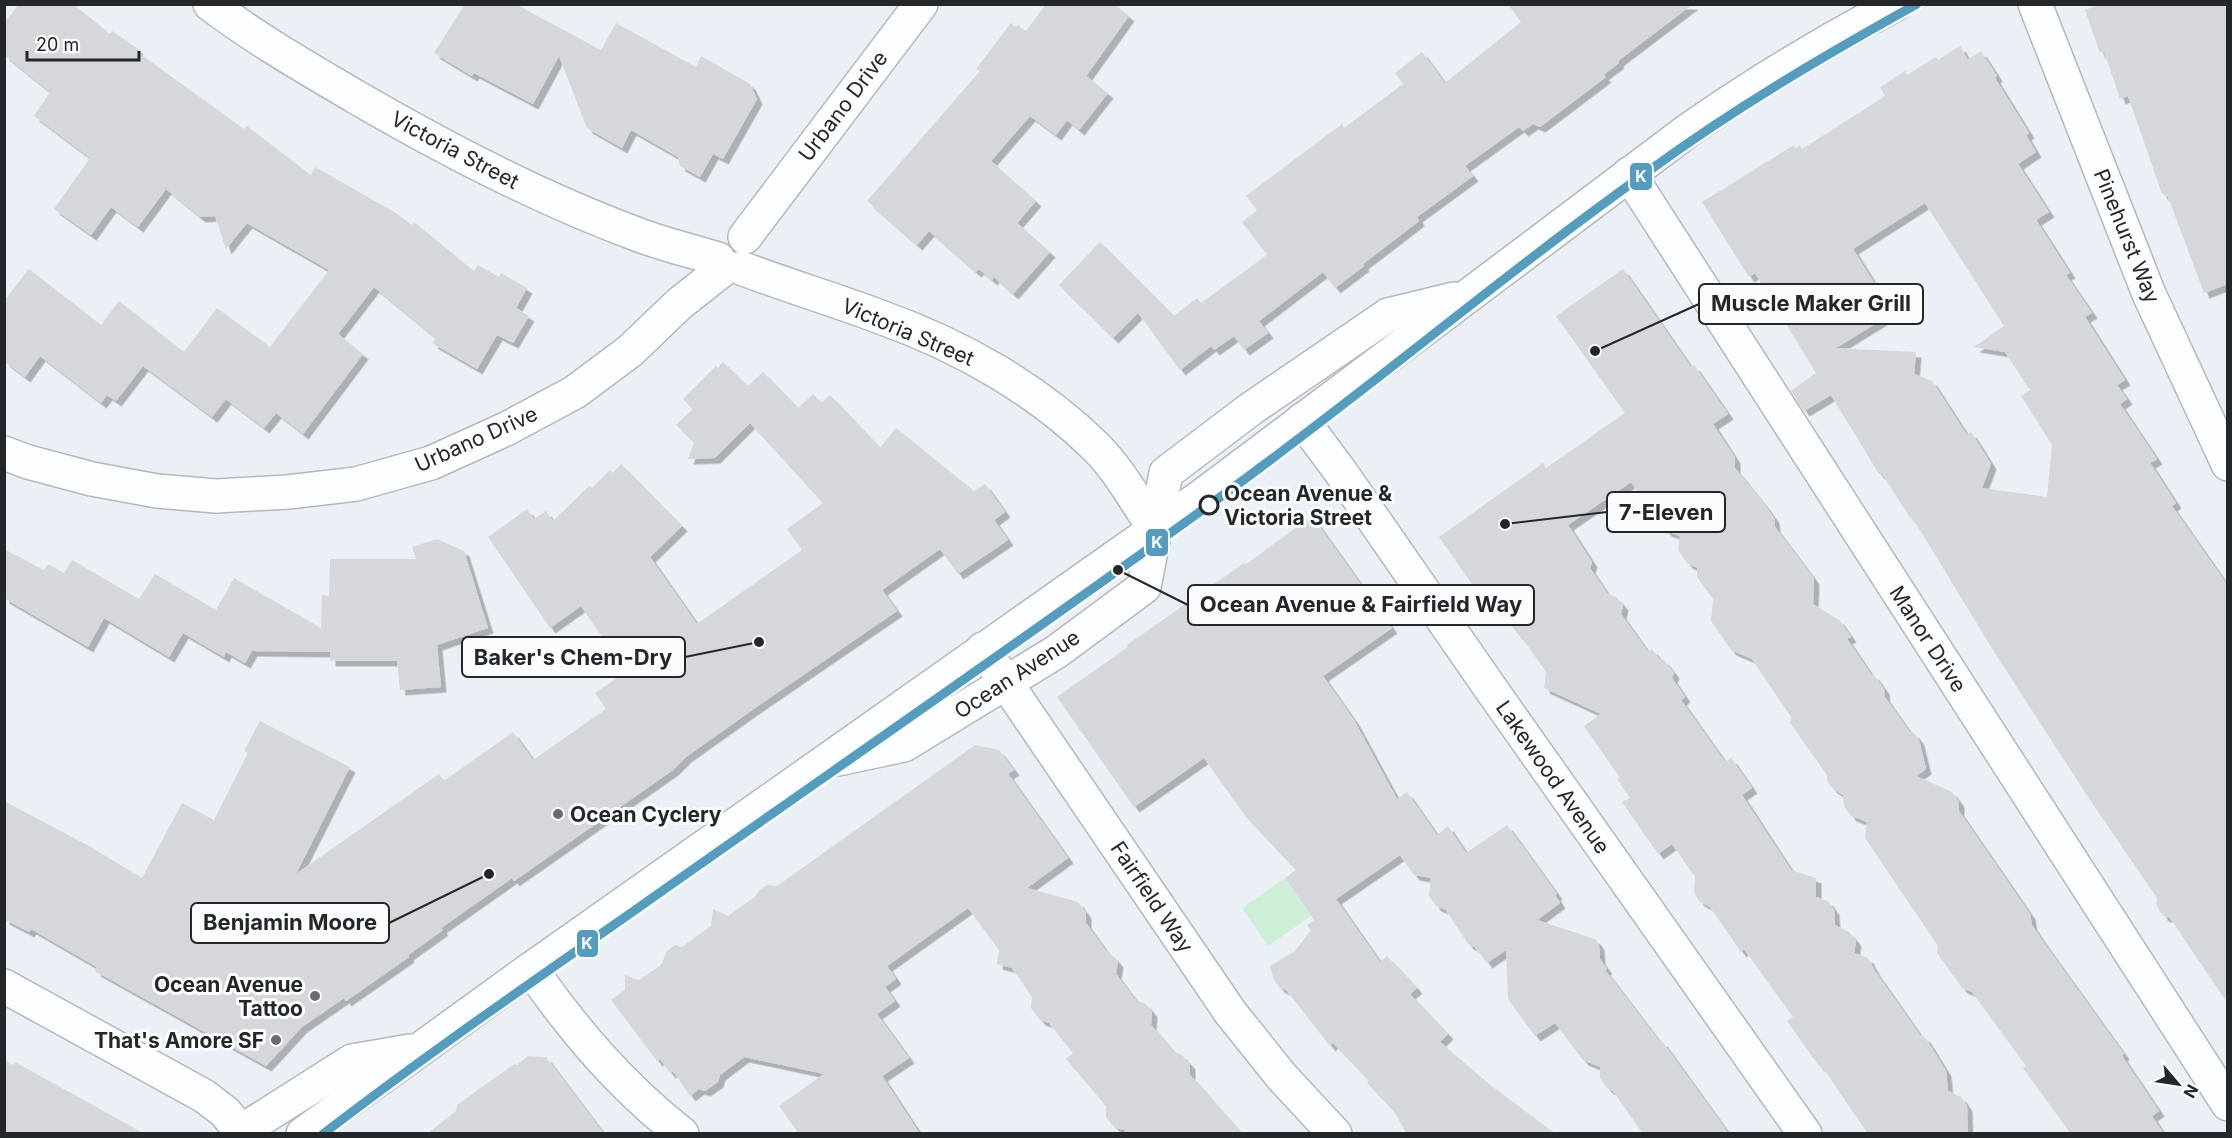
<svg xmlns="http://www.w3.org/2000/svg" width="2232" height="1138" font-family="Inter,sans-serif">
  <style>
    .green { fill: #cdefd8 }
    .building { fill: #d6d7db; fill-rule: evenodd; filter: url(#shadow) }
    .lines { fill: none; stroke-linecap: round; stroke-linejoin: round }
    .street-casing { stroke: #b4b8bc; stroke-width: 36 }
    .secondary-casing { stroke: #b4b8bc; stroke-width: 36 }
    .street { stroke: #fcfdfe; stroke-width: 33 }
    .secondary { stroke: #fcfdfe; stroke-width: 33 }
    .rail-1-casing { stroke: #fafcfe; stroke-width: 14 }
    .rail-1 { stroke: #549dbf; stroke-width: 9 }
    .stop-dot { fill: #fafcfe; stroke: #23272a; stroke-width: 3 }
    .poi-dot { fill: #696d71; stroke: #fafcfe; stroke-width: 2 }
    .labels { text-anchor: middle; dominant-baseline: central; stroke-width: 6; stroke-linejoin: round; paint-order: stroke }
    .street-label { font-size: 21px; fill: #23272a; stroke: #fafcfe }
    .stop-label { font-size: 21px; font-weight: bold; fill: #23272a; stroke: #fafcfe; text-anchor: start }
    .poi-label { font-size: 21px; font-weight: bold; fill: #23272a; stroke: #fafcfe; text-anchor: end }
    .leader { fill: none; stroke: #23272a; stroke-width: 2 }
    .callout-dot { fill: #23272a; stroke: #fafcfe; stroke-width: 2 }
    .callout { fill: #fafcfe; stroke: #23272a; stroke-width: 2 }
    .callout-label { font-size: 22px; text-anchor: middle; font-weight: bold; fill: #23272a }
    .line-badge { stroke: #fafcfe; stroke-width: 2 }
    .badge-label { font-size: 16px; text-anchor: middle; font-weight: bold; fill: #fff }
  </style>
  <defs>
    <filter id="shadow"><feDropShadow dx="5.5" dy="5.5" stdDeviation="0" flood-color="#0004"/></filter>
  </defs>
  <rect width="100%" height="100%" fill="#eaf0f5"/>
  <polygon class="green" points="1285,878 1311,916 1268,946 1242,908"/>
  <g class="building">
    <polygon points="19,4 73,4 110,34 112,31 138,49 136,51 244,129 247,126 311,175 315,167 396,213 412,225 414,222 474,271 478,265 499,277 501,273 527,288 516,308 529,316 513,343 497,335 477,369 432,343 436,338 374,287 338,334 363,354 303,434 276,413 264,428 226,399 212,417 143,366 116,401 107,395 101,403 40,356 25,377 4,361 4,301 29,269 101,325 119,301 184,352 217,308 270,347 329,270 247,223 226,249 215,216 200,217 166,189 138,227 111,207 91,235 54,209 90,158 34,116 50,92 4,55 4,23"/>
    <polygon points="465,4 517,5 601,50 616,23 696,67 701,56 750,84 757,99 723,159 713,154 700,177 680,166 678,157 631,130 622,148 587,128 559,56 533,104 474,73 472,76 434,53"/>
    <polygon points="1046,4 1114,4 1129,16 1086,76 1108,93 1079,130 1067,120 1056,135 1030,116 991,161 1036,201 1017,223 1050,252 1013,294 994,277 992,280 979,269 976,272 929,231 917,245 867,201 980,71 976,69 1011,23 1016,27 1018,25 1026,31"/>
    <polygon points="1508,4 1693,4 1618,61 1619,63 1603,75 1606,77 1540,127 1533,124 1523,131 1519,127 1465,166 1473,176 1417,217 1419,221 1363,264 1364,266 1335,288 1323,272 1259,321 1268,333 1244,350 1234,336 1214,350 1211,346 1180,370 1138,313 1113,338 1059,285 1100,242 1174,316 1197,298 1201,303 1267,255 1242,222 1257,210 1246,196 1342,124 1344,128 1403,84 1395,73 1422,52 1445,83 1521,22"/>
    <polygon points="2100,4 2228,4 2228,284 2204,293 2168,197 2162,194 2128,96 2120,99 2104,51 2100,53 2085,10"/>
    <path d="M 1960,46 L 1968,60 L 1981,51 L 1997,76 L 1995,78 L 2029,133 L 2026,135 L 2036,152 L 2018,164 L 2049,212 L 2036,220 L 2070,273 L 2066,275 L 2092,313 L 2085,317 L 2125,380 L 2117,385 L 2127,399 L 2120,404 L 2157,459 L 2150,463 L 2176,503 L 2172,506 L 2228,586 L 2228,1004 L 2170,918 L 2163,916 L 2156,904 L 2157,898 L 2090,800 L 1993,650 L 1912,517 L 1910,518 L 1881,472 L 1879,474 L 1831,395 L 1804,411 L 1791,391 L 1816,373 L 1755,273 L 1749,277 L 1702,202 L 1794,145 L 1796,148 L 1800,145 L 1802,149 L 1885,96 L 1880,87 L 1905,71 L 1907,75 L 1936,57 L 1938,60 ZM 1925,203 L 2004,326 L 1974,347 L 2005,352 L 2030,390 L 2021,396 L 2052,445 L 2047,497 L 1982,488 L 1991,464 L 1971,432 L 1967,435 L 1932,381 L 1914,374 L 1916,352 L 1836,348 L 1893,313 L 1853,249 Z"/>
    <polygon points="1623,269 1691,367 1694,365 1728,414 1713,424 1735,458 1735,468 1764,504 1774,518 1775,527 1814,579 1813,604 1839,620 1851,637 1847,639 1871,674 1874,675 1884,689 1885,697 1909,731 1914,733 1919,740 1926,769 1916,776 1952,792 1959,802 1959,811 2030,914 2032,925 2042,940 2124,1054 2122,1056 2159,1111 2152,1116 2164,1134 2071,1134 2023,1068 2026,1066 1972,992 1962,988 1937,953 1938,946 1865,838 1867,822 1851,816 1844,806 1843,795 1832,788 1827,781 1827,775 1790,723 1791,717 1752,659 1731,650 1711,621 1713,599 1697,577 1697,568 1687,563 1678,550 1680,536 1666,531 1631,482 1568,525 1592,562 1590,568 1607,593 1616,597 1623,605 1621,614 1648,652 1652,649 1659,659 1664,660 1674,673 1672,678 1685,697 1681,700 1725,762 1731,758 1752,788 1742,795 1791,870 1816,878 1816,897 1828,901 1834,910 1835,925 1849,932 1856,941 1854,953 1868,958 1875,971 1920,1035 1925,1037 1946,1071 1948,1091 1961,1097 1967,1106 1968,1134 1868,1134 1823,1068 1819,1066 1787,1021 1793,1017 1744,949 1741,952 1710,907 1699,901 1694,892 1695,877 1672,844 1658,854 1622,802 1630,798 1617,779 1620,778 1584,726 1601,714 1544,688 1546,672 1523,639 1522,640 1483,585 1476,590 1439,537 1543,463 1546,468 1625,413 1556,316"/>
    <polygon points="723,362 748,386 763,372 798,408 813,394 821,403 830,395 880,448 896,428 974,491 985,484 1005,512 994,520 1008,540 958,574 940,549 882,590 897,611 755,708 686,757 673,770 514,881 512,878 441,928 443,930 408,955 409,957 346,1001 344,998 302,1027 266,1066 95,971 97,967 31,929 29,932 4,919 4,801 89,846 142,878 182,803 214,820 248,753 244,751 260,721 350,767 296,874 439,774 444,781 513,732 533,760 606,709 595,693 626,672 581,606 550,628 488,537 527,509 534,519 546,511 553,521 589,486 592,488 610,470 613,473 621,464 682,526 650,557 697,624 802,550 787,529 823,503 750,423 715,458 688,459 694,442 676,425 693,409 683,399 716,366 718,368"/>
    <polygon points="1312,516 1392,628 1323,676 1354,720 1397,799 1407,792 1437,835 1448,826 1466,853 1507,825 1557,894 1555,895 1560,903 1537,920 1595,939 1599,945 1600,959 1607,969 1605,970 1660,1042 1662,1041 1729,1134 1643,1134 1613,1091 1607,1088 1600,1078 1600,1067 1583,1060 1555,1023 1535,1036 1508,999 1506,950 1487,963 1475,947 1468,944 1446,910 1436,906 1429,896 1431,878 1414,875 1400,855 1336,899 1380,962 1387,956 1417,988 1410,994 1448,1034 1440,1042 1489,1084 1556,1134 1407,1134 1393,1110 1367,1083 1369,1081 1333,1043 1330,1046 1287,991 1279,987 1274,980 1270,966 1295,951 1311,930 1307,925 1314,920 1285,878 1296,870 1246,817 1204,758 1134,807 1057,697 1128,647 1127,645 1244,563 1245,565"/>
    <polygon points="437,539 464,551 488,628 437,645 441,687 400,690 397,661 330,661 330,652 252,651 245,663 226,652 224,657 183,633 169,657 104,618 88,647 4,598 4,549 44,570 48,564 64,573 72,560 139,599 155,574 216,610 234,578 321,628 322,595 329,596 330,559 416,559 412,547"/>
    <polygon points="975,745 999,750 1014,770 1008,774 1068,858 1027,888 1078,902 1086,913 1086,923 1106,951 1109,952 1118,962 1116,974 1137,1002 1145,1003 1152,1012 1151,1025 1175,1053 1181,1054 1190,1064 1190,1075 1242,1134 1128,1134 1124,1130 1116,1128 1106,1118 1106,1106 1066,1059 1073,1053 1049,1023 1040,1020 1031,1008 1032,997 1012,968 997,964 999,950 968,908 887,966 896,979 885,987 895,1001 877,1014 909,1058 882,1076 920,1134 799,1134 779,1106 824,1074 744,1057 720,1075 718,1082 705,1091 699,1089 690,1096 673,1071 670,1073 660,1059 657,1061 611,1000 625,990 625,975 639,980 661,965 667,951 675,945 682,947 711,926 713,909 728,916 756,896 759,891 767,885 777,886"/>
    <polygon points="528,1056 546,1057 604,1134 427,1134 456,1111 457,1105 514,1064 517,1065"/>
    <polygon points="4,1060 13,1065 15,1062 145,1134 4,1134"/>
  </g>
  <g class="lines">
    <defs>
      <g id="street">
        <path d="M 210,4 C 256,39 307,68 356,97 C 447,150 541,199 639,235 C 665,245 692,251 718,259"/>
        <polyline points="2035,4 2149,294 2228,464"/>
        <polyline points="1629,174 2228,1104"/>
        <polyline points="745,237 921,4"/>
        <path d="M 741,268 C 788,286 836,300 883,318 C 961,346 1037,389 1096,447 C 1120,471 1136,502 1155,529"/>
        <polyline points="1302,420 1340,471 1491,689 1805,1134"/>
        <polyline points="4,453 28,462 92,479 157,491 216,496 288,492 356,484 431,463 506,429 575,392 630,351 679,304 726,267"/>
        <polyline points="983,649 1230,1012 1282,1077 1335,1134"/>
        <path d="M 531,969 C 575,1032 621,1086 682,1134"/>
        <polyline points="4,986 204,1096 225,1112 243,1134"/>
      </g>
      <g id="secondary">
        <polyline points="838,759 904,745 1056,652 1144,587 1166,473 1252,408 1388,315 1454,299"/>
        <polyline points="237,1134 352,1061 410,1051"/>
        <path d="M 303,1134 L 531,969 L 1202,496 L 1690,129 C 1756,83 1824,42 1896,4"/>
      </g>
    </defs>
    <use href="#street" class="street-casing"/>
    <use href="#secondary" class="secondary-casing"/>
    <use href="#street" class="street"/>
    <use href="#secondary" class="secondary"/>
    <defs>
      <path id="rail-1" d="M 323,1134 C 419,1060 519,991 618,922 C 816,782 1016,645 1212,503 C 1361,396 1501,276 1650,170 C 1735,108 1825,55 1917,4"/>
    </defs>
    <use href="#rail-1" class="rail-1-casing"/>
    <use href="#rail-1" class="rail-1"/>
  </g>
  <circle class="stop-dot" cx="1209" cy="505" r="9"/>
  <g class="poi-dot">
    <circle cx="558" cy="814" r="6"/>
    <circle cx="315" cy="996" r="6"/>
    <circle cx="276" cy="1040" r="6"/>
  </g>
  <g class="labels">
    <g class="street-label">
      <text transform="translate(843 106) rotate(-53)">Urbano Drive</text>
      <text transform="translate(455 150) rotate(28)">Victoria Street</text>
      <text transform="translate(2127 236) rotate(68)">Pinehurst Way</text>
      <text transform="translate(908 332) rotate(23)">Victoria Street</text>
      <text transform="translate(476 439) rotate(-24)">Urbano Drive</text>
      <text transform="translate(1928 639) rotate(57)">Manor Drive</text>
      <text transform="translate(1017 674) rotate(-33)">Ocean Avenue</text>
      <text transform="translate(1553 777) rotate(55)">Lakewood Avenue</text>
      <text transform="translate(1152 897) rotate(56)">Fairfield Way</text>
    </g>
    <g class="stop-label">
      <text x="1224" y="493">Ocean Avenue &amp;<tspan x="1224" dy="24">Victoria Street</tspan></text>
    </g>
    <g class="poi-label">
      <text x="570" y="814" text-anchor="start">Ocean Cyclery</text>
      <text x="303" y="984">Ocean Avenue<tspan x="303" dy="24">Tattoo</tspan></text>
      <text x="264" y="1040">That's Amore SF</text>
    </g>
  </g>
  <path class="leader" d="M1595 351L1699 304M1505 524L1607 512M1118 570L1188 605M759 642L685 657M489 874L389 923"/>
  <g class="callout-dot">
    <circle cx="1595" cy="351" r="6"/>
    <circle cx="1505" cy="524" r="6"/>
    <circle cx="1118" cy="570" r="6"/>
    <circle cx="759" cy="642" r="6"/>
    <circle cx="489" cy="874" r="6"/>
  </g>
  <g class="callout">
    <rect x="1699" y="284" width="224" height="40" rx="6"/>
    <rect x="1607" y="492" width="118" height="40" rx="6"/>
    <rect x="1188" y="585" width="346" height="40" rx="6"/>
    <rect x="462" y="637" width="223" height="40" rx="6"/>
    <rect x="191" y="903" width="198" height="40" rx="6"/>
  </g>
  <g class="callout-label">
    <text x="1811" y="311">Muscle Maker Grill</text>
    <text x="1666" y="520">7-Eleven</text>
    <text x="1361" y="612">Ocean Avenue &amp; Fairfield Way</text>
    <text x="573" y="665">Baker's Chem-Dry</text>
    <text x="290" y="930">Benjamin Moore</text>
  </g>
  <g class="line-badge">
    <rect x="1629" y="162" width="24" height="29" rx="6" fill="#549dbf"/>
    <rect x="1145" y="528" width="24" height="29" rx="6" fill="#549dbf"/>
    <rect x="576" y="929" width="23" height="29" rx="6" fill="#549dbf"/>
  </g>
  <g class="badge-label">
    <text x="1641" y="182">K</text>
    <text x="1157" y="548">K</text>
    <text x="587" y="949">K</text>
  </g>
  <rect width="2232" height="1138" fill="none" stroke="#23272a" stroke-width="12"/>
  <g transform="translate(2178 1084) rotate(119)" stroke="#fafcfe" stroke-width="4.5" paint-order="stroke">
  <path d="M0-4.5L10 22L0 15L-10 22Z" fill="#23272a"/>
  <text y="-9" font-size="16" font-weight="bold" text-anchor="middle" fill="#23272a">N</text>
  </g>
  <path d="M27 51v9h112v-9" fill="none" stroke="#23272a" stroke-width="3"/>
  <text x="36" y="51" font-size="18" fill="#23272a" stroke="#fafcfe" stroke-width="4.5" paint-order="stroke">20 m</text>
</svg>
